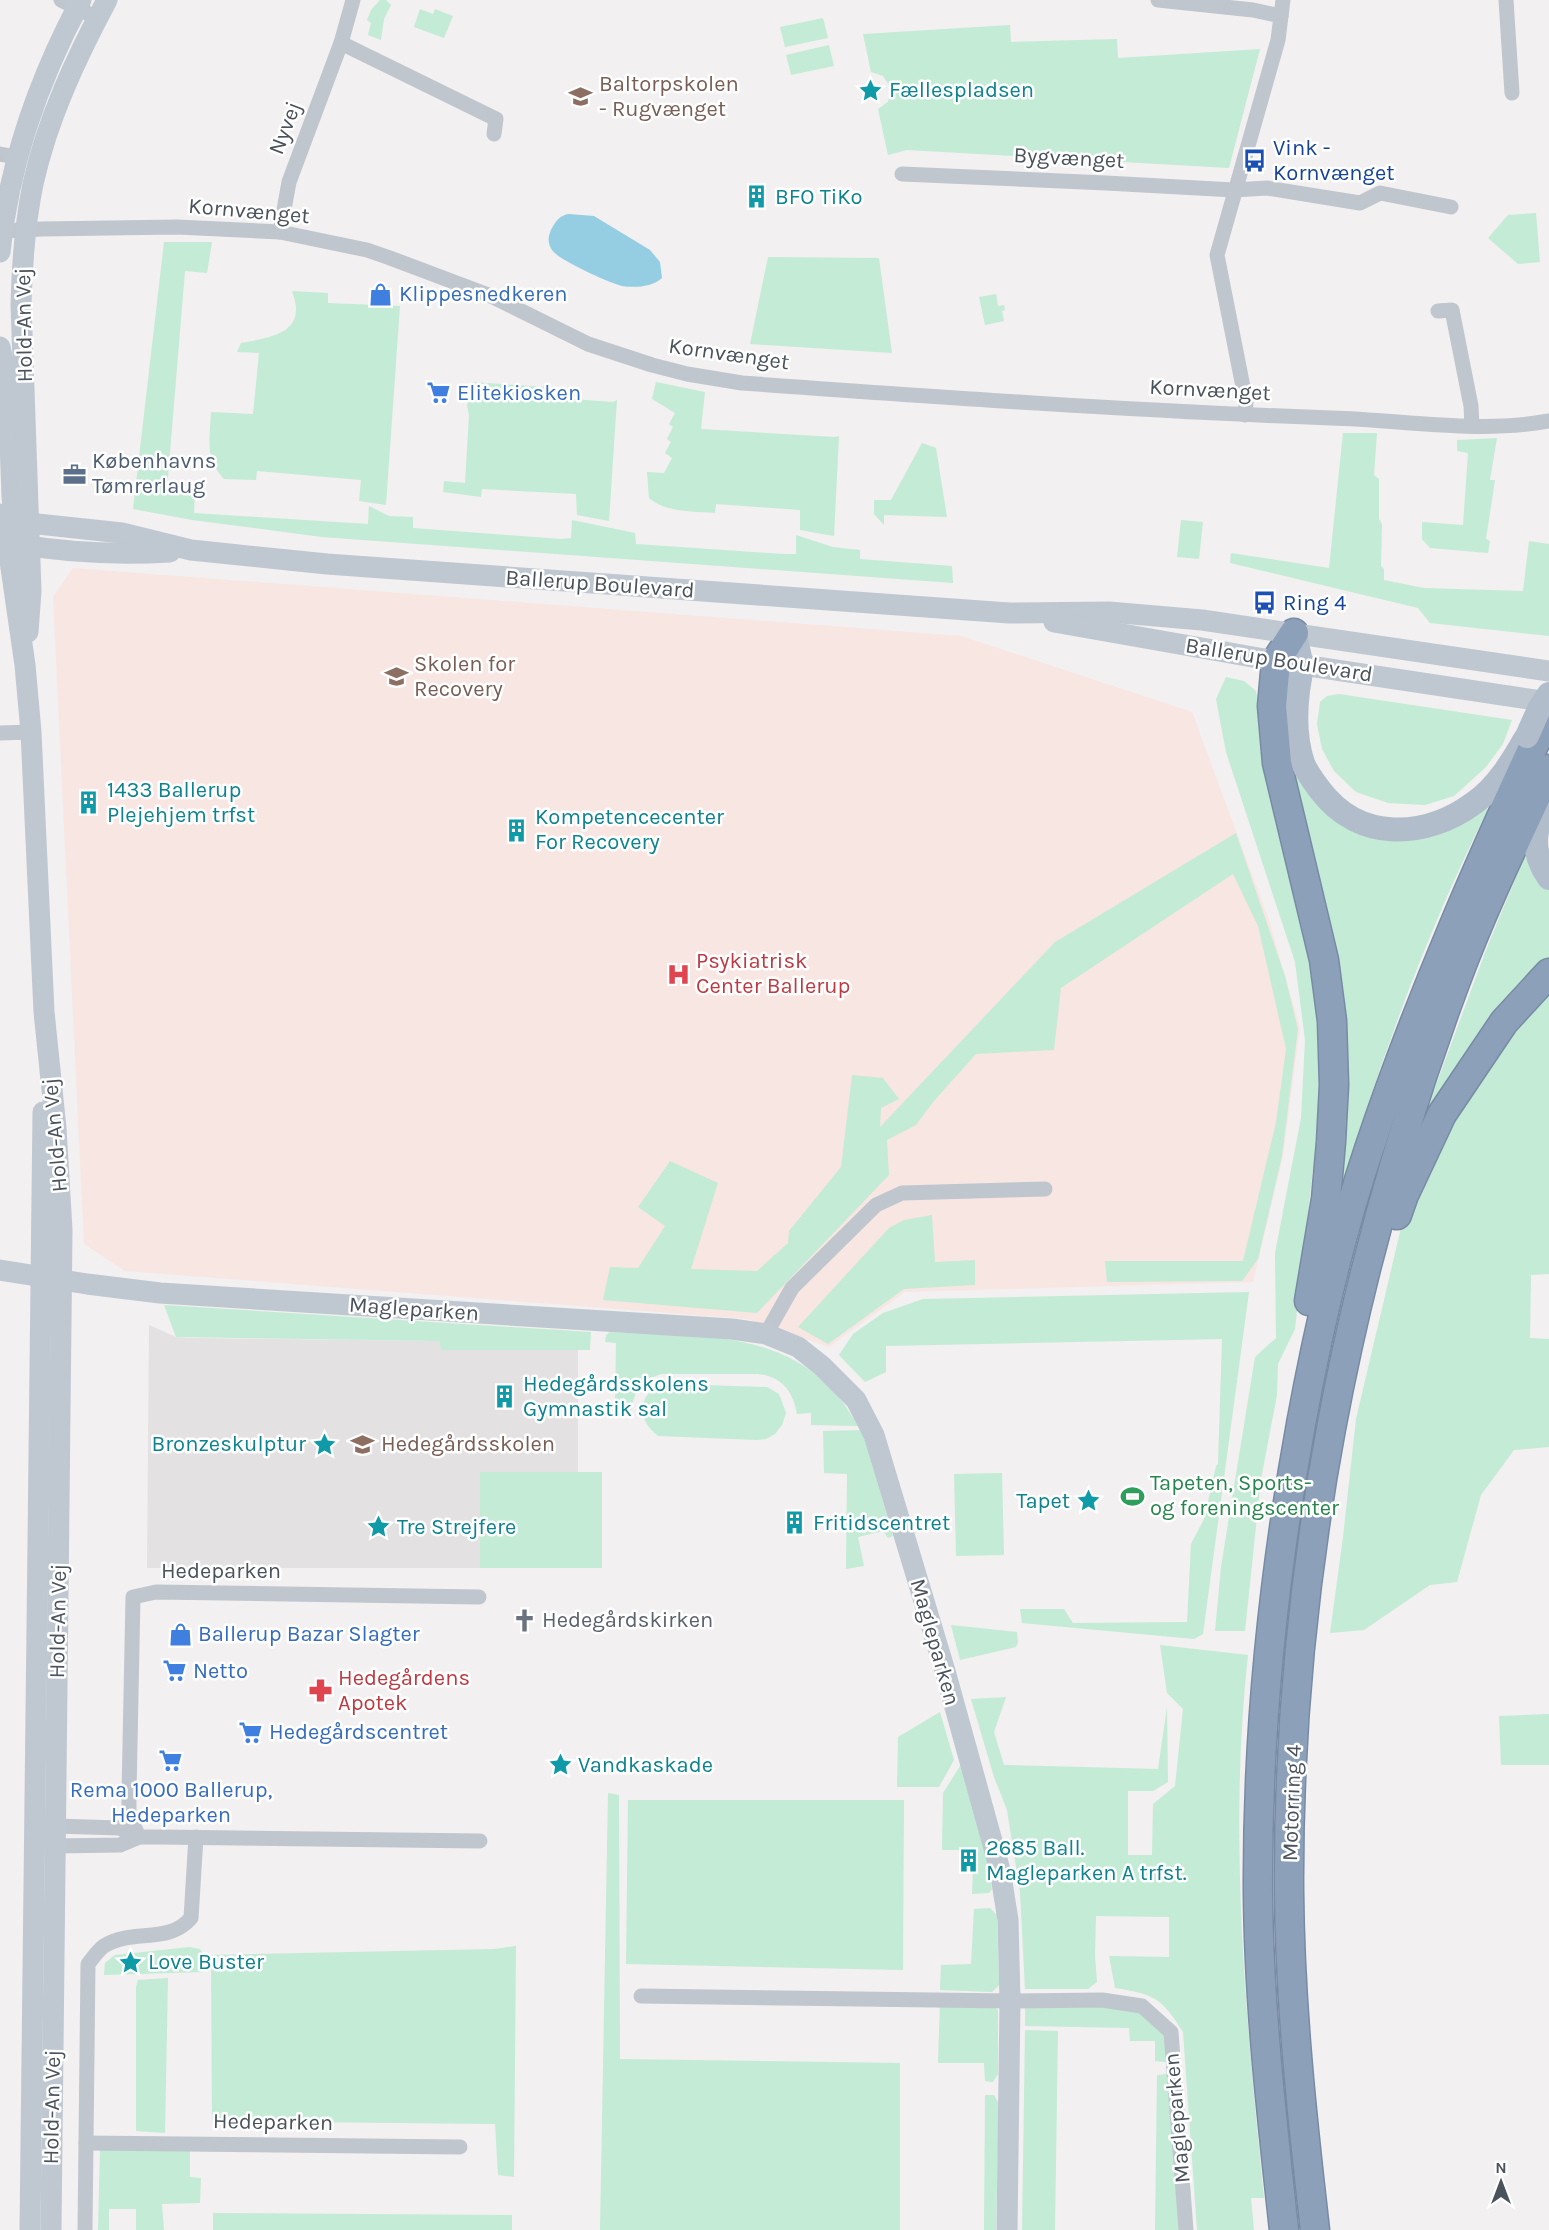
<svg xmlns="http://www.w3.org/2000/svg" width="1549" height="2230" font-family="Karla,sans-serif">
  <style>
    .education { fill: #e3e1e1 }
    .medical { fill: #f8e6e3 }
    .green { fill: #c3ebd5 }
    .water { fill: #95cee3 }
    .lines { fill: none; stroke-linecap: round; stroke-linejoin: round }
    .highway-casing { stroke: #788ba5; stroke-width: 31 }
    .street { stroke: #c0c6cd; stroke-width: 15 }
    .secondary { stroke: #bfc7d1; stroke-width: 21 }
    .primary { stroke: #b2bdcb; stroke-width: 24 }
    .highway { stroke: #8da0b9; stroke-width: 28 }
    .primary-bridge { stroke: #b2bdcb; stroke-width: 24 }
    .labels { text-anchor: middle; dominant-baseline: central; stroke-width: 5; stroke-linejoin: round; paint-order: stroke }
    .education-label { font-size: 22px; fill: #785e54; stroke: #fff; text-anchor: start }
    .culture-label { font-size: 22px; fill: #0d838f; stroke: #fff; text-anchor: start }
    .street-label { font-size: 22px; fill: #4a525b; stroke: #fff }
    .transit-label { font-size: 22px; fill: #164399; stroke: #fff; text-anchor: start }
    .shop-label { font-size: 22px; fill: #366cbe; stroke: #fff; text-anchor: start }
    .service-label { font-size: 22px; fill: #4e5e75; stroke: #fff; text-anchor: start }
    .health-label { font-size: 22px; fill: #be3a42; stroke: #fff; text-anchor: start }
    .leisure-label { font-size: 22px; fill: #27864d; stroke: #fff; text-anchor: start }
    .worship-label { font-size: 22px; fill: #5b616d; stroke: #fff; text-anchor: start }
  </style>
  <rect width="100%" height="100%" fill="#f2f0f0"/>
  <polygon class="education" points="149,1325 176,1337 188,1338 441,1341 441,1350 578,1350 578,1472 480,1472 480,1568 147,1568"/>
  <polygon class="medical" points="73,568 961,636 1192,712 1269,920 1300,1028 1283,1156 1253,1282 905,1292 829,1347 747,1319 125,1271 84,1244 53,597"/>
  <g class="green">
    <polygon points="380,0 386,0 391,5 384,19 381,40 368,35 371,23 367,20 371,10"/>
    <polygon points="420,9 433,14 435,9 453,16 444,38 414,27"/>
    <polygon points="823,18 828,38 785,47 780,27"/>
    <polygon points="1010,25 1011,42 1117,39 1118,58 1260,49 1229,168 907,150 888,155 878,109 888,102 891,88 883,76 871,72 863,34"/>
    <polygon points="829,45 834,66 791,75 786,55"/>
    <polygon points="1536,213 1540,262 1518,264 1488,238 1508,215"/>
    <polygon points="164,242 212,242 207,273 185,271 167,489 195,490 194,513 368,524 369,506 389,516 413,517 413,528 561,539 571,538 572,520 635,533 636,544 784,554 796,554 796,535 833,547 860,550 860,559 952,566 953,583 322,537 192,520 133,509"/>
    <polygon points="768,257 879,258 892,353 750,344"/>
    <path d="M 292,291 L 328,293 L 328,303 L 400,306 L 386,505 L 359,501 L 361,480 L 257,471 L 256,480 L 224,479 C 204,457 210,440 211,412 L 253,414 L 259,353 L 237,352 L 241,343 C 273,337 308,333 292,291 Z"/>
    <polygon points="996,294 998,306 1004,305 1005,310 1002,311 1004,321 985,325 979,297"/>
    <polygon points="471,382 546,387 545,397 613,402 617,400 609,521 577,515 576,494 482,489 481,497 443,492 444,481 465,483 469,415 467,405"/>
    <path d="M 656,382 L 705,392 L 701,429 L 835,437 L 839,436 L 834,536 L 800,530 L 800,510 L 716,504 L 715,513 C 692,511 667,513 649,498 L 647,472 L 664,473 L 672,458 L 665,453 L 671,442 L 667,439 L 673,427 L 669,424 L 675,413 L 652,399 Z"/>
    <polygon points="1343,433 1377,433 1374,475 1379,479 1379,519 1382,524 1381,566 1384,569 1384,580 1424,588 1523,591 1529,541 1549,544 1549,636 1430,623 1418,608 1230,563 1231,553 1329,568"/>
    <polygon points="1497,438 1490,480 1495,480 1486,539 1490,541 1488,553 1430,548 1422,539 1422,522 1463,525 1468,453 1457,451 1457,440"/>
    <polygon points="922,443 936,448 947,517 884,515 884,525 874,514 874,500 891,500"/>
    <polygon points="1181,520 1203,522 1199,559 1177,557"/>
    <polygon points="1226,677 1244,681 1256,691 1267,764 1312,938 1329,1106 1313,1169 1295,1329 1278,1364 1277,1395 1261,1479 1245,1631 1215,1631 1221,1567 1255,1357 1276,1338 1275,1253 1301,1118 1305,1040 1295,962 1226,752 1216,699"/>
    <polygon points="1339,694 1512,720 1503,744 1486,767 1454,796 1425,805 1388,803 1356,792 1334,771 1322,749 1317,724 1320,702 1327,696"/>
    <path d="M 1287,740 L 1370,834 L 1479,805 L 1488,809 C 1426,933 1378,1065 1339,1198 L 1341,1119 Z"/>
    <polygon points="1236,833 1285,976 1298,1029 1282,1156 1258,1259 1242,1281 1107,1282 1105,1261 1243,1261 1276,1122 1286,1049 1258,926 1233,874 1061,988 1054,1050 976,1054 934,1101 916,1125 887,1140 889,1175 757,1313 603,1300 610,1267 638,1268 665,1226 638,1207 670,1161 718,1183 691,1269 757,1271 788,1243 789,1231 841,1167 852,1075 883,1078 899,1099 881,1108 880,1127 1055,942"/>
    <polygon points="1526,853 1549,889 1549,959 1504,1010 1419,1131 1486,950"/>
    <polygon points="1549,983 1549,1274 1531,1275 1530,1338 1549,1339 1549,1447 1514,1450 1481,1495 1457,1582 1430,1585 1364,1630 1330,1633 1343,1537 1356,1419 1404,1215 1477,1076"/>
    <polygon points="932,1215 935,1262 975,1260 975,1285 904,1289 828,1344 798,1327 889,1228 904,1220"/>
    <polygon points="1249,1292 1203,1634 1194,1639 1022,1623 1020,1609 1064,1609 1073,1623 1187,1622 1191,1544 1204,1519 1216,1466 1218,1464 1222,1339 886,1346 886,1372 865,1382 839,1355 853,1334 883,1313 923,1299"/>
    <polygon points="164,1305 591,1332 590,1350 441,1350 440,1341 176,1337"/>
    <path d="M 610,1332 C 690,1336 785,1328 840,1399 C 847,1407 852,1417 858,1426 L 811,1425 L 811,1413 L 797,1414 C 793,1391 782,1377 758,1374 L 661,1374 C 642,1380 634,1391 631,1411 L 615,1406 L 616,1343 L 605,1342 L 606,1335 Z"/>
    <path d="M 670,1384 L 767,1387 L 779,1394 L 786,1413 L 782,1425 L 775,1434 L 766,1439 L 757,1440 L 658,1436 C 634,1418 638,1388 670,1384 Z"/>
    <polygon points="862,1430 893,1536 888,1538 883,1531 858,1537 864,1566 846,1569 847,1474 824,1473 823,1431"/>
    <rect x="480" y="1472" width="122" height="96"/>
    <polygon points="1002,1473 1004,1555 956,1556 954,1474"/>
    <polygon points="951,1625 1017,1632 1018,1643 1016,1647 960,1660"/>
    <path d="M 1160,1645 L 1248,1655 C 1228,1836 1246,2018 1264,2198 L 1251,2198 L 1254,2230 L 1197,2230 L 1183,2032 C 1162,1998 1154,1994 1115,1988 L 1109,1956 L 1169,1957 L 1169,1917 L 1096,1916 L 1095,1955 L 1097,1982 L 1088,1989 L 1025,1989 L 1020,1892 L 1007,1810 L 994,1777 L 971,1699 L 1006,1697 L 994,1732 L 1004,1765 L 1158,1769 L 1167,1707 L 1168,1782 L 1153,1791 L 1128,1791 L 1128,1855 L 1152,1855 L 1153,1804 L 1175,1786 L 1183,1709 L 1167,1693 Z"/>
    <polygon points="940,1712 954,1760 939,1787 897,1787 898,1737"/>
    <polygon points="1549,1714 1549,1765 1501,1765 1499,1716"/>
    <polygon points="962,1763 985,1848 992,1889 989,1893 972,1894 974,1850 942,1850 943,1793"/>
    <polygon points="608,1793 619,1795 620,2059 900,2063 900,2230 600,2230"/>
    <polygon points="628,1800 904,1800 903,1970 626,1964"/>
    <polygon points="990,1908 997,1915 999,1985 992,1992 940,1990 941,1965 971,1964 974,1909"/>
    <polygon points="516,1946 514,2177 498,2175 495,2124 212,2121 211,1955 494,1949"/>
    <polygon points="190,1947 200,1949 204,1955 204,1972 104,1975 105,1963 115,1955"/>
    <polygon points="168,1978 165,2133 136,2131 136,1987 138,1980"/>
    <polygon points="940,2002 991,2003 998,2010 998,2074 993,2082 985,2081 984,2063 938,2063"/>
    <polygon points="1025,2003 1141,2009 1169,2039 1169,2056 1165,2062 1155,2061 1155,2041 1130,2041 1129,2028 1025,2026"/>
    <polygon points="1025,2030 1058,2031 1055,2230 1022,2230"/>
    <polygon points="1167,2074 1184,2230 1155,2230 1157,2075"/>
    <polygon points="985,2095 994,2095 999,2104 996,2230 984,2230"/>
    <polygon points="100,2149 190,2149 190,2177 201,2178 200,2203 162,2204 164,2230 136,2230 136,2209 109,2209 109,2230 98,2230"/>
    <polygon points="213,2213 512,2215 512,2230 213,2230"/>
  </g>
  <path class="water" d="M 569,214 L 594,216 L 650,250 L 660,262 L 662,278 C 652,287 635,288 622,286 C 610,283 558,260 552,250 C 547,243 548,235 552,228 C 556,221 560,215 569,214 Z"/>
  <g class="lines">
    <defs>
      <g id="highway">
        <polyline points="1294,633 1276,661 1272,706 1277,763 1324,960 1332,1021 1334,1085 1331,1142 1326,1199 1309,1301"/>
        <polyline points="1397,1215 1404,1195 1442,1114 1504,1022 1549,973"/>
        <path d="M 1284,2230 C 1272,2118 1259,2006 1258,1893 C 1257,1736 1273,1578 1301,1424 C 1318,1331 1339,1238 1369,1149 C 1419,999 1482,856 1549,713"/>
        <path d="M 1315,2230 C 1302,2118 1290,2005 1289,1892 C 1287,1582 1347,1273 1455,983 C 1482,910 1516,840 1549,769"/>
      </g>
    </defs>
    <use href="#highway" class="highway-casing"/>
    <g class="street">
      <polyline points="61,0 97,18"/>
      <polyline points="1158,0 1253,10 1281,16"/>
      <polyline points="1506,0 1512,93"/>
      <polyline points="341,43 496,119 494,134"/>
      <polyline points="0,154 16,157"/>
      <polyline points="902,174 1106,183 1234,190 1267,188 1360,203 1380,193 1451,207"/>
      <path d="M 2,231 L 42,229 L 177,227 L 280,232 L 367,250 L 390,258 L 491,296 L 588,344 L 652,365 L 687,374 L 742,383 C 938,397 1135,411 1332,418 C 1403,420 1478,434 1549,421"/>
      <polyline points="280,232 289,182 341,43 353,0"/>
      <polyline points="1438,311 1452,310 1471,406 1472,426"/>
      <polyline points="1245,415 1246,402 1217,255 1278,40 1283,0"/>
      <polyline points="0,733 31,732"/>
      <polyline points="766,1334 792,1288 876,1205 902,1193 1045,1189"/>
      <polyline points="48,1830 55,1826 119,1828 139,1837"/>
      <polyline points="139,1837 129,1815 129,1794 133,1597 156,1592 479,1597"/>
      <polyline points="48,1842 55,1846 120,1845 139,1837 159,1837 480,1841"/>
      <polyline points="641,1996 1010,2001 1102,2000 1142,2006 1171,2032 1186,2230"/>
      <polyline points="86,2143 460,2147"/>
      <path d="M 85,2230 L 88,1964 C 93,1958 98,1950 104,1946 C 132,1928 168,1945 191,1918 L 196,1837"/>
    </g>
    <g class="secondary">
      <path d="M 0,252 C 9,162 39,79 81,0"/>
      <polyline points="0,347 8,385 12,497 16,534"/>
      <polyline points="0,514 9,554 25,665 31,732 44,1012 56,1128 62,1230 51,2230"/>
      <polyline points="0,520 122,533 191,550 327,564 1009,613 1109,612 1202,620 1549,671"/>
      <path d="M 16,544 C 69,553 116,555 170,552"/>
      <polyline points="1054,622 1276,661 1549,702"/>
      <path d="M 28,632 L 31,591 L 21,304 C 22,264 25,223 33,184 C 47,120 76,58 107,0"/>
      <polyline points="0,1270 87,1284 160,1293 732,1329 766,1334 798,1347 822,1366 856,1400 874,1435 945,1671 1000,1870 1008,1920 1010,2001 1007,2230"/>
      <polyline points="30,2230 43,1112"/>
    </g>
    <g class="primary">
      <path d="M 1294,633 C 1296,643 1300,653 1301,664 C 1302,672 1299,682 1298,691 C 1295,715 1295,739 1303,763 C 1307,773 1314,782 1320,790 C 1359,842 1425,839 1474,803 C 1496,788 1512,762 1525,739"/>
      <path d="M 1548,799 C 1535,828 1529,850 1549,878"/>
    </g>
    <use href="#highway" class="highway"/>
    <polyline class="primary-bridge" points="1527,736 1539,709 1549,694"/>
  </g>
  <defs>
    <symbol id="sight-bare" viewBox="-9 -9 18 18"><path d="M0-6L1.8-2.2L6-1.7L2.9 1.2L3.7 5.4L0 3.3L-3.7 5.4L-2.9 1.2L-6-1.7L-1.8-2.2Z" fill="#0f9aa8" stroke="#fff" stroke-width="2.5" paint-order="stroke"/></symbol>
    <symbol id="school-bare" viewBox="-9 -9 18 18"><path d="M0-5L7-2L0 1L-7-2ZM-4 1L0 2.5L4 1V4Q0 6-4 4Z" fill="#8d6e63" stroke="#fff" stroke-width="2.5" paint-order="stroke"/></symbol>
    <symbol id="bus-bare" viewBox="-9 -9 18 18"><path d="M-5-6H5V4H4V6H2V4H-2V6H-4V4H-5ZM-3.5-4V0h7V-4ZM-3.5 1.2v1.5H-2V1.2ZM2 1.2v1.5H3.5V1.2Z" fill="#1a4fb4" stroke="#fff" stroke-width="2.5" paint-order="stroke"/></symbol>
    <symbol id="building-bare" viewBox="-9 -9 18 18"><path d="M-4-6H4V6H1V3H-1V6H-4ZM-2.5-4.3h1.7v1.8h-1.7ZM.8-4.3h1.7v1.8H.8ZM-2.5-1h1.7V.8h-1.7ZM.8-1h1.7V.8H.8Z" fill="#0f9aa8" stroke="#fff" stroke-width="2.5" paint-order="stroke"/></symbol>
    <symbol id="shop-bare" viewBox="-9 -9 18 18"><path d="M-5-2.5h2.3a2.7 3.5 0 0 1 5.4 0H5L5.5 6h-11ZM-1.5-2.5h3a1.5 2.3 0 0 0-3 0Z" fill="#3f7fe0" stroke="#fff" stroke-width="2.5" paint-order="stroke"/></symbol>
    <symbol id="supermarket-bare" viewBox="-9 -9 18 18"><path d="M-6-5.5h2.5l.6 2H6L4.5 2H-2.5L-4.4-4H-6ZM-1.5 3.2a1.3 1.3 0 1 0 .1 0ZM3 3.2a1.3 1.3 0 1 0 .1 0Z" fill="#3f7fe0" stroke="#fff" stroke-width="2.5" paint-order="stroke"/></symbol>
    <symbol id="office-bare" viewBox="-9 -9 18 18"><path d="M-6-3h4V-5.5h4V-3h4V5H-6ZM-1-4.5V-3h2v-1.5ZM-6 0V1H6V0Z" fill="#5c6f8a" stroke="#fff" stroke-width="2.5" paint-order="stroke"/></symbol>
    <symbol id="hospital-bare" viewBox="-9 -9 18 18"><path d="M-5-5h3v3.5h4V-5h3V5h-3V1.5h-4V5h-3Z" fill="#e0444e" stroke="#fff" stroke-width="2.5" paint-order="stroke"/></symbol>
    <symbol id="stadium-bare" viewBox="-9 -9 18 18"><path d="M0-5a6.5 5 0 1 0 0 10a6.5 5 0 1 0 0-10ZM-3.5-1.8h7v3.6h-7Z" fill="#2e9e5b" stroke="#fff" stroke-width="2.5" paint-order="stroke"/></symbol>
    <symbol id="church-bare" viewBox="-9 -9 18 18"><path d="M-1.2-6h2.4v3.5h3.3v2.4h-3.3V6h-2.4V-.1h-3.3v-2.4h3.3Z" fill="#6b7280" stroke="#fff" stroke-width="2.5" paint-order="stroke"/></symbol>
    <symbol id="pharmacy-bare" viewBox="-9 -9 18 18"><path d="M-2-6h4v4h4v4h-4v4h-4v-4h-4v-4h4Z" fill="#e0444e" stroke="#fff" stroke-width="2.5" paint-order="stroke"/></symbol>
  </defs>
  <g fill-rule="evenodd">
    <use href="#sight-bare" x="854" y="74" width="33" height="33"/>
    <use href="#school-bare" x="564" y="80" width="33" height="33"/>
    <use href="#bus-bare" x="1238" y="144" width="33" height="33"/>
    <use href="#building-bare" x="740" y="180" width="33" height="33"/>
    <use href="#shop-bare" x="364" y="278" width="33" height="33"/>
    <use href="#supermarket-bare" x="422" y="376" width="33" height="33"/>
    <use href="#office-bare" x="58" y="458" width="33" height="33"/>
    <use href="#bus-bare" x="1248" y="586" width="33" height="33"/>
    <use href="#school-bare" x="380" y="660" width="33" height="33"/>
    <use href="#building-bare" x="72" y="786" width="33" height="33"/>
    <use href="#building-bare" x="500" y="814" width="33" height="33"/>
    <use href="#hospital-bare" x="662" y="958" width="33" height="33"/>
    <use href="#building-bare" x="488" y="1380" width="33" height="33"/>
    <use href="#sight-bare" x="308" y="1428" width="33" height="33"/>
    <use href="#school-bare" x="346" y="1428" width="33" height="33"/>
    <use href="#stadium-bare" x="1116" y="1480" width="33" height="33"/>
    <use href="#sight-bare" x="1072" y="1484" width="33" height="33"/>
    <use href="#building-bare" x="778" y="1506" width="33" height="33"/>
    <use href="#sight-bare" x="362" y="1510" width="33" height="33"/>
    <use href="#church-bare" x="508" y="1604" width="33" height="33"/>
    <use href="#shop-bare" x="164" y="1618" width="33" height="33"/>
    <use href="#supermarket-bare" x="158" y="1654" width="33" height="33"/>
    <use href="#pharmacy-bare" x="304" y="1674" width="33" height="33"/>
    <use href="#supermarket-bare" x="234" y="1716" width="33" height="33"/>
    <use href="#supermarket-bare" x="154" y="1744" width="33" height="33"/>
    <use href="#sight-bare" x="544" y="1748" width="33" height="33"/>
    <use href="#building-bare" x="952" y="1844" width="33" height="33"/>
    <use href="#sight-bare" x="114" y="1946" width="33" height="33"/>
  </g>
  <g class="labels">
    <g class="education-label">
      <text x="599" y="84">Baltorpskolen<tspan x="599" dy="25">- Rugvænget</tspan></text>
      <text x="414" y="664">Skolen for<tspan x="414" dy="25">Recovery</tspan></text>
      <text x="381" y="1444">Hedegårdsskolen</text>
    </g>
    <g class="culture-label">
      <text x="889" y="90">Fællespladsen</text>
      <text x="775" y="197">BFO TiKo</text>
      <text x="107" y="790">1433 Ballerup<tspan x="107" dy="25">Plejehjem trfst</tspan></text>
      <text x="535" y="817">Kompetencecenter<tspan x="535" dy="25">For Recovery</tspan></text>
      <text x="523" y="1384">Hedegårdsskolens<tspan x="523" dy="25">Gymnastik sal</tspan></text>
      <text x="306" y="1444" text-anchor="end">Bronzeskulptur</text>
      <text x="1070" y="1501" text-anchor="end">Tapet</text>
      <text x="813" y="1523">Fritidscentret</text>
      <text x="397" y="1527">Tre Strejfere</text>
      <text x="578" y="1765">Vandkaskade</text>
      <text x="986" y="1848">2685 Ball.<tspan x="986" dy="25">Magleparken A trfst.</tspan></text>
      <text x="148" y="1962">Love Buster</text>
    </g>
    <g class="street-label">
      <text transform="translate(285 128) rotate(-69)">Nyvej</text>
      <text transform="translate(1069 158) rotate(3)">Bygvænget</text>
      <text transform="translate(249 211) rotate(5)">Kornvænget</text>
      <text transform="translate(24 325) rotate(-91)">Hold-An Vej</text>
      <text transform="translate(729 354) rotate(8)">Kornvænget</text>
      <text transform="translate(1210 390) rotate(3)">Kornvænget</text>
      <text transform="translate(600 584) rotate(4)">Ballerup Boulevard</text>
      <text transform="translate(1279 660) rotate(9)">Ballerup Boulevard</text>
      <text transform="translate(55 1135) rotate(-95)">Hold-An Vej</text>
      <text transform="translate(414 1309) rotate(4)">Magleparken</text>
      <text x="221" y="1571">Hedeparken</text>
      <text transform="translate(58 1621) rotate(-89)">Hold-An Vej</text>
      <text transform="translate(935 1642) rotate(74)">Magleparken</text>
      <text transform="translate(1292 1803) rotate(-88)">Motorring 4</text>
      <text transform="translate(52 2107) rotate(-89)">Hold-An Vej</text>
      <text transform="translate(1177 2118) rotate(-95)">Magleparken</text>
      <text transform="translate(273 2122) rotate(1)">Hedeparken</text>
    </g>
    <g class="transit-label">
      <text x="1273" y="148">Vink -<tspan x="1273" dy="25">Kornvænget</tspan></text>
      <text x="1283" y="603">Ring 4</text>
    </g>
    <g class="shop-label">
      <text x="399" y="294">Klippesnedkeren</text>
      <text x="457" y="393">Elitekiosken</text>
      <text x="198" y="1634">Ballerup Bazar Slagter</text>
      <text x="193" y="1671">Netto</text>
      <text x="269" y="1732">Hedegårdscentret</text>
      <text x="171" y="1790" text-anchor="middle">Rema 1000 Ballerup,<tspan x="171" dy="25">Hedeparken</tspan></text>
    </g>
    <g class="service-label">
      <text x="92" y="461">Københavns<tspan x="92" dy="25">Tømrerlaug</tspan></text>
    </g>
    <g class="health-label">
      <text x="696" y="961">Psykiatrisk<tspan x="696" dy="25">Center Ballerup</tspan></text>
      <text x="338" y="1678">Hedegårdens<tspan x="338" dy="25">Apotek</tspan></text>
    </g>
    <g class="leisure-label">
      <text x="1150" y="1483">Tapeten, Sports-<tspan x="1150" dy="25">og foreningscenter</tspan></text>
    </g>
    <g class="worship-label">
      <text x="542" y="1620">Hedegårdskirken</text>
    </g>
  </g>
  <g transform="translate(1501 2182)" stroke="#ffffff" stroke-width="4.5" paint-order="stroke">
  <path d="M0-4.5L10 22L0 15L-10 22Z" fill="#4a525b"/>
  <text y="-9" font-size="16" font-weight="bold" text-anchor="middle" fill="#4a525b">N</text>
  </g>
</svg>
